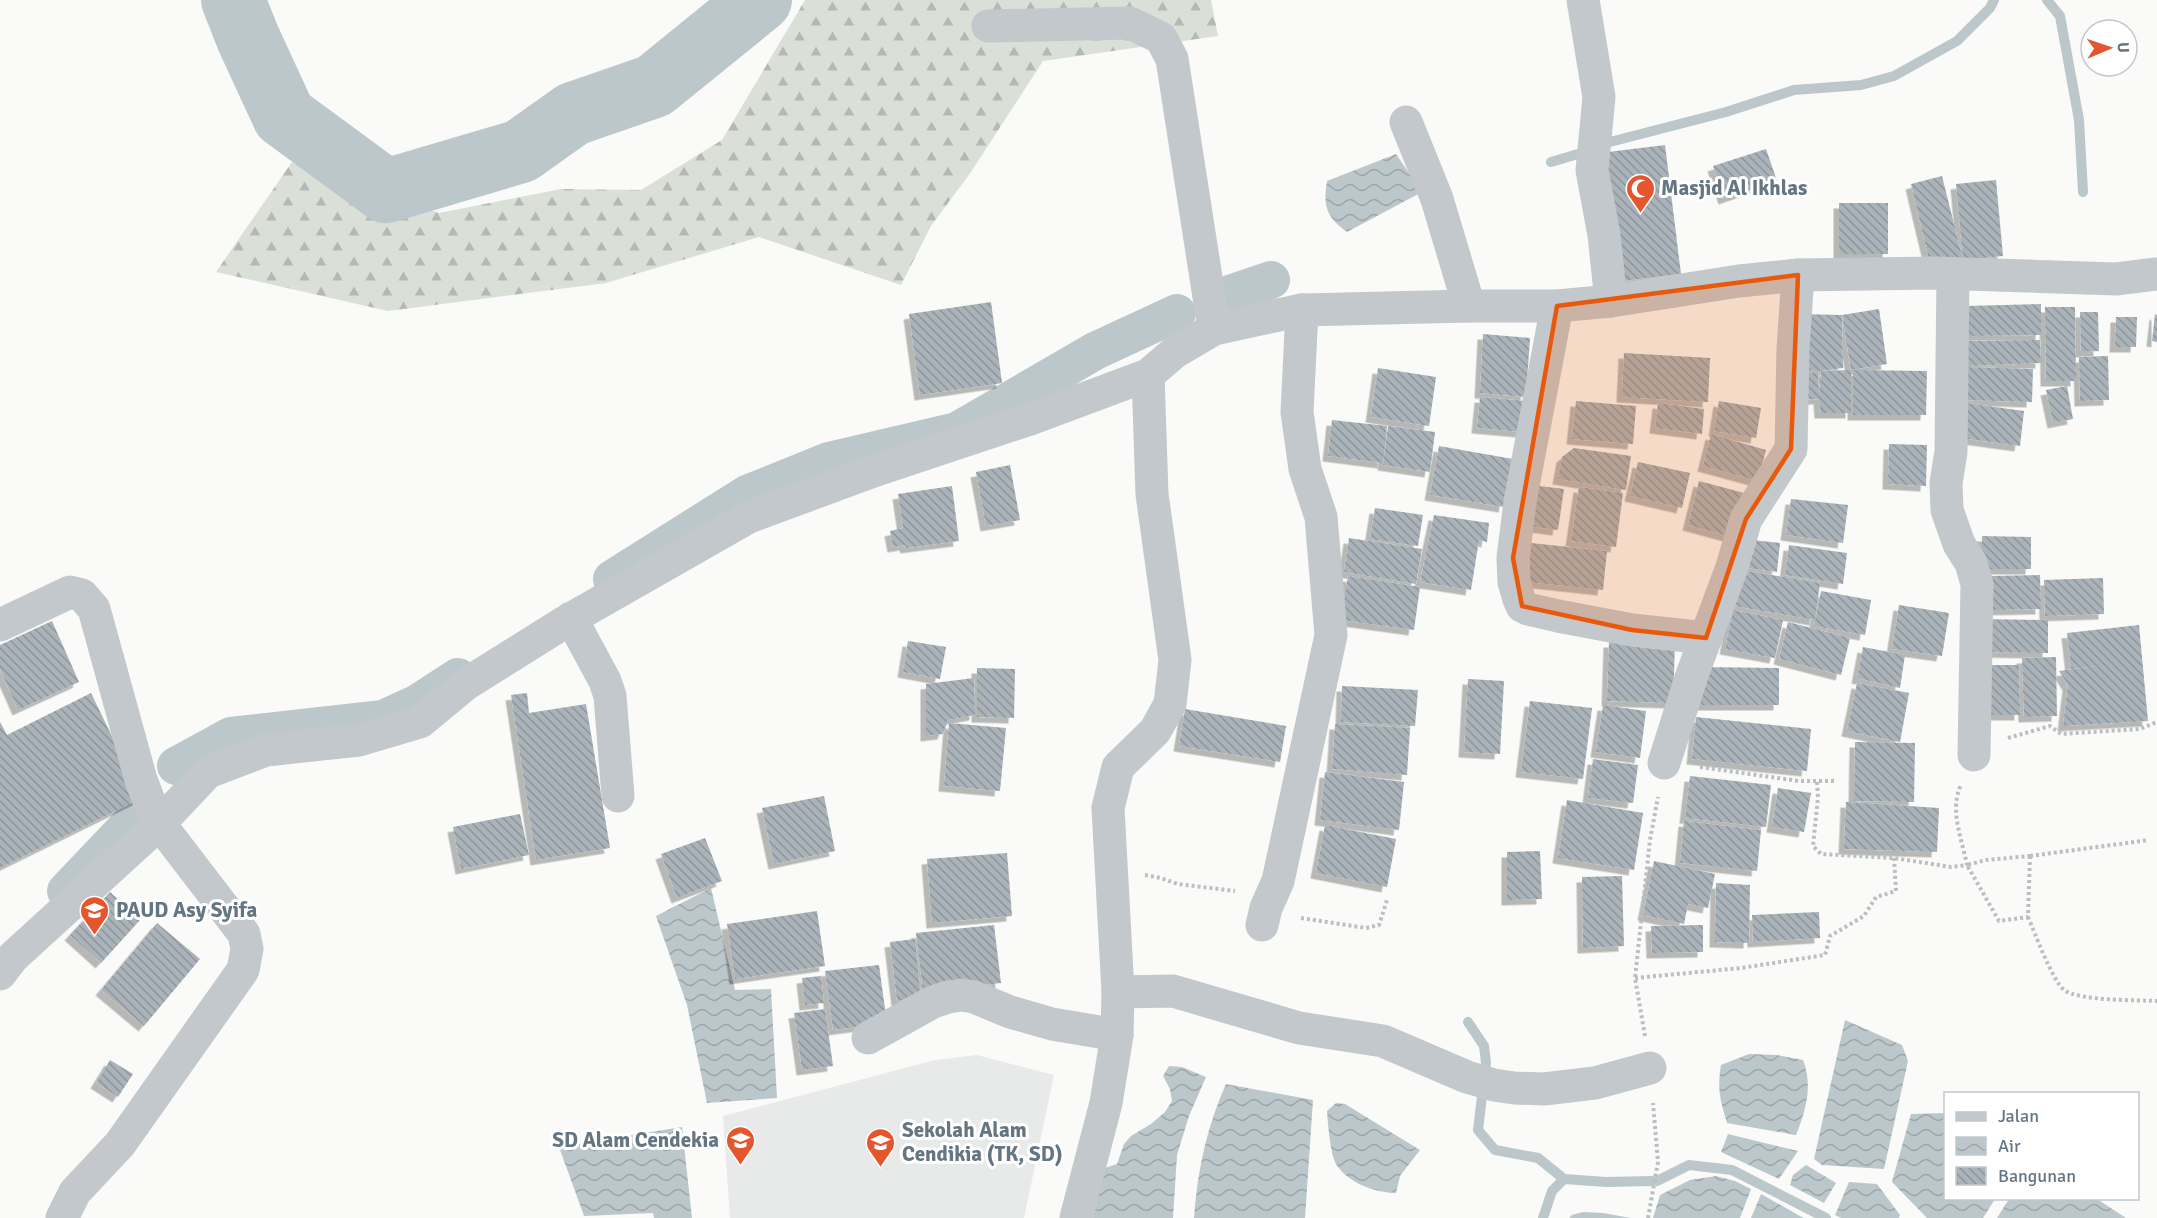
<svg xmlns="http://www.w3.org/2000/svg" width="2157" height="1218" font-family="Signika,sans-serif">
  <style>
    .built { fill: #e8e9e9 }
    .forest { fill: url(#forest-firs) }
    .water { fill: url(#water-waves) }
    .lines { fill: none; stroke-linecap: round; stroke-linejoin: round }
    .stream { stroke: #bbc7cb; stroke-width: 10 }
    .canal { stroke: #bbc7cb; stroke-width: 38 }
    .river { stroke: #bbc7cb; stroke-width: 64 }
    .building { fill: url(#building-back-hatch); filter: url(#shadow) }
    .path { stroke: #bbbfc2; stroke-width: 4; stroke-dasharray: 3 3; stroke-linecap: butt }
    .minor { stroke: #c3c8cc; stroke-width: 33 }
    .marked { fill: #e8590c; fill-opacity: 0.2; stroke: #e8590c; stroke-width: 4.5; stroke-linejoin: round }
    .labels { text-anchor: middle; dominant-baseline: central; stroke-width: 6; stroke-linejoin: round; paint-order: stroke }
    .poi-label { font-size: 21px; font-weight: bold; fill: #657683; stroke: #fff; text-anchor: start }
  </style>
  <defs>
    <pattern id="forest-firs" width="22" height="20" patternUnits="userSpaceOnUse" patternTransform="scale(1.5)"><rect width="22" height="20" fill="#dadfd7"/><path d="M5 1l3.5 6h-7zM16 11l3.5 6h-7z" fill="#b4b9b4"/></pattern>
    <pattern id="water-waves" width="16" height="10" patternUnits="userSpaceOnUse" patternTransform="scale(1.5)"><rect width="16" height="10" fill="#bbc7cb"/><path d="M0 5q4-4 8 0t8 0" fill="none" stroke="#9ca6aa"/></pattern>
    <pattern id="building-back-hatch" width="6" height="6" patternUnits="userSpaceOnUse" patternTransform="scale(1.5)"><rect width="6" height="6" fill="#aab3b9"/><path d="M-1 5l2 2M0 0l6 6M5-1l2 2" fill="none" stroke="#8e969c"/></pattern>
    <filter id="shadow"><feDropShadow dx="-5.5" dy="5.5" stdDeviation="0" flood-color="#0004"/></filter>
  </defs>
  <rect width="100%" height="100%" fill="#fafaf8"/>
  <polygon class="built" points="977,1055 1054,1075 1024,1218 730,1218 723,1116 935,1060"/>
  <polygon class="forest" points="805,0 1211,0 1218,36 1043,61 971,172 931,226 901,285 759,237 606,283 388,311 216,272 292,162 439,213 561,189 641,190 722,140"/>
  <g class="water">
    <path d="M 1396,154 L 1422,192 L 1347,232 C 1326,217 1323,206 1327,181 Z"/>
    <polygon points="711,888 735,990 771,989 777,1098 707,1103 687,1005 656,916"/>
    <polygon points="1845,1020 1902,1045 1908,1061 1884,1169 1822,1165 1814,1159"/>
    <path d="M 1749,1054 L 1777,1055 L 1803,1060 C 1813,1086 1806,1110 1796,1135 L 1727,1123 C 1720,1100 1717,1089 1721,1065 Z"/>
    <polygon points="1169,1066 1182,1067 1206,1077 1189,1116 1177,1155 1173,1218 1093,1218 1105,1168 1117,1164 1124,1144 1131,1136 1151,1124 1165,1112 1172,1101 1170,1089 1163,1076"/>
    <path d="M 1226,1084 L 1313,1100 L 1305,1218 L 1194,1218 C 1197,1172 1207,1126 1226,1084 Z"/>
    <path d="M 1336,1103 L 1345,1104 L 1420,1150 L 1400,1176 L 1396,1193 C 1375,1193 1345,1182 1335,1162 C 1330,1150 1328,1124 1327,1111 Z"/>
    <polygon points="1945,1113 1946,1198 1995,1199 1983,1218 1927,1218 1892,1182 1911,1114"/>
    <polygon points="682,1127 692,1218 654,1218 653,1213 584,1216 559,1147"/>
    <polygon points="1728,1134 1798,1151 1779,1179 1721,1152"/>
    <polygon points="1806,1165 1836,1183 1824,1203 1790,1185 1793,1175"/>
    <polygon points="1716,1176 1735,1181 1751,1189 1740,1218 1653,1218 1660,1195 1690,1180"/>
    <polygon points="1849,1182 1877,1184 1900,1215 1899,1218 1841,1218 1835,1215"/>
    <polygon points="1761,1194 1800,1216 1804,1218 1751,1218"/>
    <polygon points="2009,1199 2097,1199 2126,1218 1997,1218"/>
    <polygon points="1583,1212 1603,1213 1631,1218 1569,1218 1572,1215"/>
  </g>
  <g class="lines">
    <g class="stream">
      <polyline points="2047,0 2060,16 2079,120 2083,192"/>
      <polyline points="1551,162 1588,151 1606,143 1726,112 1794,90 1861,85 1894,76 1957,41 1990,8 1994,0"/>
      <polyline points="1468,1022 1484,1046 1486,1063 1478,1130 1495,1150 1538,1158 1564,1179 1606,1182 1652,1181"/>
      <polyline points="1657,1181 1689,1165 1732,1170 1826,1218"/>
      <polyline points="1543,1218 1552,1191 1564,1179"/>
    </g>
    <g class="canal">
      <polyline points="1215,299 1271,280"/>
      <polyline points="612,579 747,494 829,461 957,431 1095,351 1177,313"/>
      <polyline points="176,766 231,736 383,719 418,703 458,677"/>
      <polyline points="66,891 145,808"/>
    </g>
    <polyline class="river" points="233,0 248,38 284,116 386,191 521,151 573,114 654,86 760,0"/>
  </g>
  <g class="building">
    <polygon points="1665,145 1681,274 1615,282 1600,153"/>
    <polygon points="1766,149 1777,181 1724,199 1713,166"/>
    <polygon points="1942,176 1963,260 1956,184 1996,180 2003,256 1963,260 1931,268 1911,184"/>
    <rect x="1839" y="203" width="49" height="51"/>
    <polygon points="991,302 1002,383 920,395 909,314"/>
    <polygon points="2041,304 2041,335 1966,336 1966,306"/>
    <polygon points="2045,307 2075,307 2076,381 2046,381"/>
    <polygon points="1879,309 1887,364 1851,370 1842,315 1843,368 1821,371 1796,370 1799,314 1842,315"/>
    <polygon points="2080,312 2098,312 2099,351 2081,352"/>
    <polygon points="2155,314 2157,315 2157,342 2152,341"/>
    <polygon points="2116,317 2137,317 2136,347 2115,347"/>
    <polygon points="1483,334 1530,338 1526,397 1480,393"/>
    <polygon points="2040,340 2041,363 1967,366 1966,341"/>
    <polygon points="1624,353 1710,358 1708,402 1622,397"/>
    <polygon points="2108,356 2109,400 2080,401 2079,357"/>
    <polygon points="1961,367 2033,369 2032,402 1960,400"/>
    <polygon points="1378,368 1436,377 1429,426 1371,417"/>
    <polygon points="1851,370 1851,413 1820,413 1819,399 1796,400 1796,373 1818,373 1819,395 1821,371"/>
    <polygon points="1853,370 1927,371 1926,415 1853,415"/>
    <polygon points="2067,386 2073,419 2053,423 2046,390"/>
    <polygon points="1480,397 1525,401 1522,432 1477,428"/>
    <polygon points="1576,401 1636,406 1633,444 1572,439"/>
    <polygon points="1719,401 1761,408 1756,438 1714,431"/>
    <polygon points="1658,403 1704,409 1702,434 1655,428"/>
    <polygon points="1966,403 2024,411 2020,446 1961,438"/>
    <polygon points="1332,420 1387,426 1383,463 1328,456"/>
    <polygon points="1388,426 1435,432 1430,472 1383,465"/>
    <polygon points="1711,434 1766,450 1758,481 1703,466"/>
    <polygon points="1889,444 1927,445 1926,486 1888,484"/>
    <polygon points="1439,446 1513,459 1504,507 1430,495"/>
    <polygon points="1574,448 1631,456 1626,490 1558,479 1562,457"/>
    <polygon points="1638,462 1690,473 1682,508 1630,496"/>
    <polygon points="1010,465 1020,520 986,526 976,472"/>
    <polygon points="1699,481 1744,493 1732,537 1688,525"/>
    <polygon points="1532,485 1564,489 1558,530 1527,526"/>
    <polygon points="952,486 959,541 906,548 905,545 893,547 890,531 903,528 898,494"/>
    <polygon points="1579,487 1623,493 1616,547 1571,541"/>
    <polygon points="1791,499 1848,505 1843,543 1786,535"/>
    <polygon points="1375,508 1423,515 1418,546 1370,539"/>
    <polygon points="1434,515 1489,523 1487,542 1479,540 1471,590 1420,582"/>
    <polygon points="1982,536 2031,537 2031,569 1982,569"/>
    <polygon points="1349,538 1422,549 1416,584 1344,572"/>
    <polygon points="1744,539 1780,543 1777,572 1747,568"/>
    <polygon points="1531,543 1607,551 1603,590 1528,582"/>
    <polygon points="1789,545 1847,553 1843,584 1785,575"/>
    <polygon points="1741,570 1820,583 1815,620 1734,606"/>
    <polygon points="2040,575 2041,609 1991,610 1989,576"/>
    <polygon points="1348,576 1420,587 1414,630 1341,620"/>
    <polygon points="2103,578 2104,614 2045,616 2044,580"/>
    <polygon points="1821,591 1871,600 1865,635 1814,626"/>
    <polygon points="1899,605 1949,613 1942,656 1892,649"/>
    <polygon points="1733,610 1783,620 1775,658 1725,649"/>
    <polygon points="1979,619 2048,620 2048,653 1978,652"/>
    <polygon points="52,621 79,682 18,710 0,669 0,645"/>
    <polygon points="1788,622 1850,638 1841,675 1779,659"/>
    <polygon points="2139,625 2148,721 2063,726 2068,685 2059,671 2098,666 2071,669 2067,633"/>
    <polygon points="908,641 946,647 940,679 903,672"/>
    <polygon points="1609,642 1675,643 1673,703 1607,701"/>
    <polygon points="1863,647 1905,655 1900,688 1857,678"/>
    <polygon points="2056,657 2057,716 2024,717 2022,658"/>
    <polygon points="1976,665 2019,665 2020,715 1987,715"/>
    <polygon points="1701,667 1779,668 1779,705 1701,705"/>
    <polygon points="977,668 1015,669 1014,718 977,717"/>
    <polygon points="974,678 975,715 948,720 943,734 926,736 926,684"/>
    <polygon points="1468,679 1504,681 1500,754 1464,752"/>
    <polygon points="1857,683 1909,693 1900,742 1847,731"/>
    <polygon points="1342,686 1418,690 1415,726 1341,722"/>
    <polygon points="91,693 142,798 0,868 0,722 7,735"/>
    <polygon points="527,693 529,713 586,704 610,848 536,860 511,695"/>
    <polygon points="1530,701 1592,708 1583,779 1521,772"/>
    <polygon points="1603,705 1646,711 1640,758 1596,752"/>
    <polygon points="1185,709 1286,726 1280,762 1179,746"/>
    <polygon points="1696,717 1811,729 1807,771 1692,759"/>
    <polygon points="949,723 1006,728 1000,791 944,786"/>
    <polygon points="1335,724 1410,728 1407,775 1332,769"/>
    <polygon points="1855,742 1915,743 1914,802 1854,801"/>
    <polygon points="1593,759 1638,765 1633,803 1588,798"/>
    <polygon points="1325,772 1404,782 1399,830 1320,820"/>
    <polygon points="1690,776 1771,785 1766,827 1685,818"/>
    <polygon points="1778,788 1811,793 1804,832 1772,827"/>
    <polygon points="824,796 835,851 774,864 762,808"/>
    <polygon points="1567,800 1643,813 1634,870 1558,858"/>
    <polygon points="1846,802 1939,808 1937,852 1844,849"/>
    <polygon points="520,814 529,855 461,869 453,827"/>
    <polygon points="1684,821 1761,830 1757,871 1680,863"/>
    <polygon points="1325,825 1396,839 1387,887 1316,873"/>
    <polygon points="705,838 722,881 677,898 661,854"/>
    <polygon points="1540,851 1542,899 1507,900 1507,852"/>
    <polygon points="1007,853 1012,916 932,923 927,859"/>
    <polygon points="1654,861 1715,874 1708,908 1688,904 1684,924 1643,915"/>
    <polygon points="1622,876 1624,946 1583,948 1582,877"/>
    <polygon points="1716,883 1750,885 1749,943 1715,942"/>
    <polygon points="110,892 140,920 101,963 70,935"/>
    <polygon points="817,911 825,966 735,979 727,924"/>
    <polygon points="1819,912 1820,938 1753,942 1752,915"/>
    <polygon points="157,923 200,959 144,1026 101,990"/>
    <polygon points="994,925 1001,983 923,992 916,933"/>
    <polygon points="1703,925 1703,952 1652,953 1651,926"/>
    <polygon points="915,939 921,997 897,1001 890,942"/>
    <polygon points="879,965 887,1023 833,1030 825,971"/>
    <polygon points="821,976 824,1003 805,1005 802,978"/>
    <polygon points="825,1009 833,1066 802,1070 794,1013"/>
    <polygon points="110,1060 133,1074 118,1097 96,1083"/>
  </g>
  <g class="lines">
    <g class="path">
      <polyline points="2008,738 2050,726 2061,734 2140,729 2157,722"/>
      <polyline points="1700,767 1799,781 1834,781"/>
      <path d="M 1817,782 L 1818,797 L 1813,846 L 1821,854 L 1894,858 L 1951,867 L 1967,865 C 1962,839 1949,810 1961,785"/>
      <polygon points="2030,856 2028,917 1999,921 1967,865 1986,860"/>
      <polyline points="2030,856 2149,840"/>
      <polyline points="1145,875 1161,878 1178,884 1235,891"/>
      <path d="M 2028,917 C 2035,933 2052,980 2064,990 C 2079,1001 2137,1000 2157,1001"/>
      <polyline points="1301,918 1366,928 1379,925 1387,900"/>
      <polyline points="1635,978 1741,968 1825,955 1830,936 1864,916 1876,897 1896,891 1894,858"/>
      <polyline points="1645,1036 1635,978 1650,840 1658,797"/>
      <polyline points="1648,1218 1658,1162 1653,1103"/>
    </g>
    <g class="minor">
      <polyline points="1583,0 1599,97 1592,170 1604,235 1611,301"/>
      <polyline points="988,26 1130,23 1161,38 1172,59 1214,329"/>
      <polyline points="1406,122 1437,199 1469,306"/>
      <polyline points="1953,274 1951,452 1946,483 1947,510 1959,544 1971,563 1977,584 1974,755"/>
      <polyline points="1557,306 1520,502 1513,558 1514,582 1519,599 1522,606 1528,609 1558,616 1632,630 1706,638"/>
      <polyline points="571,618 605,681 610,696 618,796"/>
      <polyline points="0,625 70,592 82,595 94,609 141,780 156,819 244,934 247,949 243,970 120,1144 75,1192 62,1218"/>
      <polyline points="1664,763 1692,675 1732,567 1746,519 1791,449 1793,349 1798,275"/>
      <polyline points="1262,925 1266,908 1278,881 1331,635 1321,517 1305,469 1297,412 1302,310"/>
      <polyline points="0,974 13,957 160,823 208,772 266,750 359,740 420,722 466,684 565,622 749,517 876,470 1030,419 1148,375 1175,352 1214,329 1302,310 1469,306 1557,306 1611,301 1739,281 1798,275 1935,273 2116,279 2157,274"/>
      <polyline points="1118,992 1173,991 1299,1028 1383,1041 1467,1077 1494,1085 1514,1088 1544,1089 1595,1083 1650,1068"/>
      <polyline points="868,1038 933,1002 948,997 962,995 974,997 1010,1012 1052,1024 1117,1035"/>
      <polyline points="1076,1218 1106,1103 1117,1035 1118,992 1108,808 1118,767 1155,731 1170,704 1175,660 1152,494 1148,375"/>
    </g>
  </g>
  <path class="marked" d="M 1798,275 L 1791,449 L 1746,519 L 1706,638 L 1632,630 L 1522,606 L 1513,558 L 1557,306 Z"/>
  <defs>
    <symbol id="mosque-pin" viewBox="-11 -11 22 30"><path d="M0 17L-7.5 6A9.5 9.5 0 1 1 7.5 6Z" fill="#e4572e" stroke="#fff"/><path d="M3.5-4.9A6 6 0 1 0 3.5 4.9A5 5 0 1 1 3.5-4.9Z" fill="#fff"/></symbol>
    <symbol id="school-pin" viewBox="-11 -11 22 30"><path d="M0 17L-7.5 6A9.5 9.5 0 1 1 7.5 6Z" fill="#e4572e" stroke="#fff"/><path d="M0-5L7-2L0 1L-7-2ZM-4 1L0 2.5L4 1V4Q0 6-4 4Z" fill="#fff"/></symbol>
  </defs>
  <g fill-rule="evenodd">
    <use href="#mosque-pin" x="1624" y="172" width="33" height="45"/>
    <use href="#school-pin" x="78" y="894" width="33" height="45"/>
    <use href="#school-pin" x="724" y="1124" width="33" height="45"/>
    <use href="#school-pin" x="864" y="1126" width="33" height="45"/>
  </g>
  <g class="labels">
    <g class="poi-label">
      <text x="1661" y="188">Masjid Al Ikhlas</text>
      <text x="116" y="910">PAUD Asy Syifa</text>
      <text x="902" y="1130">Sekolah Alam<tspan x="902" dy="24">Cendikia (TK, SD)</tspan></text>
      <text x="719" y="1140" text-anchor="end">SD Alam Cendekia</text>
    </g>
  </g>
  <rect x="1944" y="1092" width="195" height="108" fill="#ffffff" stroke="#c1c8cd" stroke-width="1.5"/>
  <rect x="1956" y="1112" width="30" height="9" fill="#c3c8cc" stroke="#c1c8cd" stroke-width="1.5"/>
  <text x="1998" y="1122" font-size="18" fill="#657683">Jalan</text>
  <rect x="1956" y="1137" width="30" height="18" fill="url(#water-waves)" stroke="#c1c8cd" stroke-width="1.5"/>
  <text x="1998" y="1152" font-size="18" fill="#657683">Air</text>
  <rect x="1956" y="1167" width="30" height="18" fill="url(#building-back-hatch)" stroke="#c1c8cd" stroke-width="1.5"/>
  <text x="1998" y="1182" font-size="18" fill="#657683">Bangunan</text>
  <g transform="translate(2109 48) rotate(88)"><circle r="28" fill="#ffffff" stroke="#c1c8cd" stroke-width="1.5"/>
  <path d="M0-4.5L10 22L0 15L-10 22Z" fill="#e4572e"/>
  <text y="-9" font-size="16" font-weight="bold" text-anchor="middle" fill="#657683">U</text>
  </g>
</svg>
